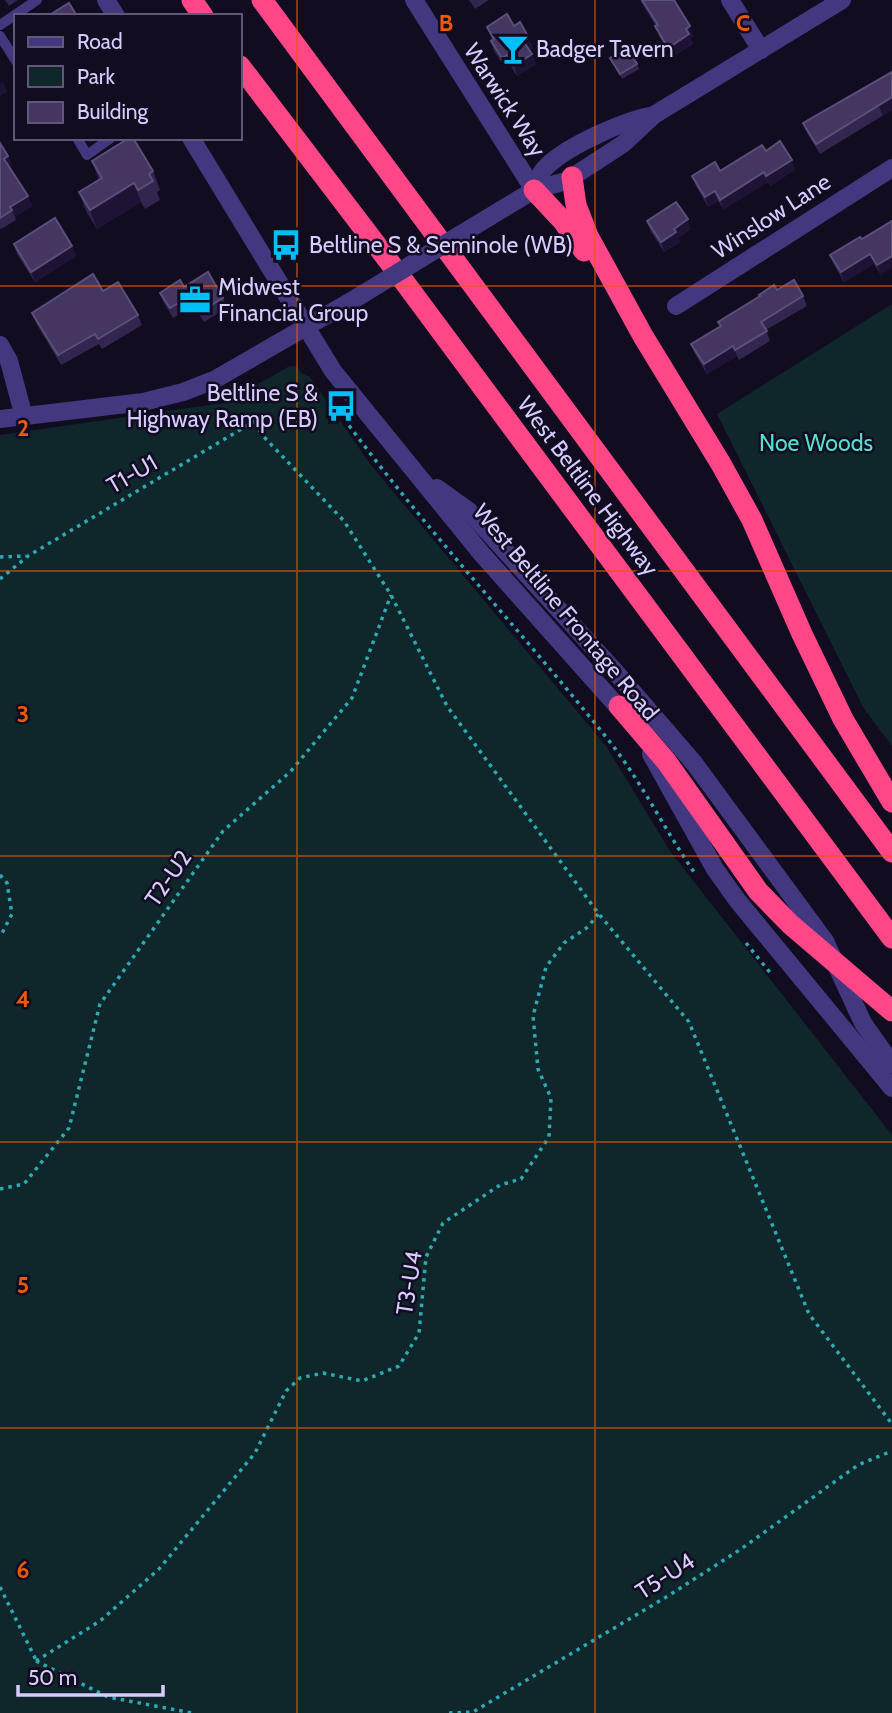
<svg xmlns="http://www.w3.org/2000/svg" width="892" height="1713" font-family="Cabin,sans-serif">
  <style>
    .green { fill: #0f272a }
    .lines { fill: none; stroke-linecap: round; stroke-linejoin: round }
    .path { stroke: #2ca9b1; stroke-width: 3.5; stroke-dasharray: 3.5 5; stroke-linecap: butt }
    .service { stroke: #43377f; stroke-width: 10 }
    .minor { stroke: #43377f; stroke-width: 18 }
    .tertiary { stroke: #43377f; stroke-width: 18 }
    .motorway { stroke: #ff4687; stroke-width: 21 }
    .tertiary-bridge { stroke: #43377f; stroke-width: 18 }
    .wall { fill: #32254e }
    .shaded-wall { fill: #1e1334 }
    .building { fill: #443661; stroke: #5b4e7a; stroke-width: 2 }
    .grid { fill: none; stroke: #e8590c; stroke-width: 2; stroke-opacity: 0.55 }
    .labels { text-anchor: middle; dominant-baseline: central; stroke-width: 5; stroke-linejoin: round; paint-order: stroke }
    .poi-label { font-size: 23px; fill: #d7cbff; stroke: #120c20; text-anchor: start }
    .street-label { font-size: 23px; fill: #d7cbff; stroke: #120c20 }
    .park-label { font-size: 23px; fill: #57dfce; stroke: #120c20 }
    .grid-label { font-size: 23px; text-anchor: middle; font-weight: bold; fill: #e8590c; stroke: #120c20; stroke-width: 5; stroke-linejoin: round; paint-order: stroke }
  </style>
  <rect width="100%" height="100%" fill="#120c20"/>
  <g class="green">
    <polygon points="892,304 892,746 864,709 717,414"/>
    <polygon points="297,366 301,373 310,377 370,464 606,746 670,851 892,1135 892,1713 0,1713 0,435 224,403 288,367"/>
  </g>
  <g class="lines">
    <g class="path">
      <path d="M 334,405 C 419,523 520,629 610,742 C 642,783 665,830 694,872"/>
      <polyline points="255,423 264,437 344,521 391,595 447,706 598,913 689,1022 809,1314 892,1424"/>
      <polyline points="0,557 26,556"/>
      <polyline points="0,579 28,556 265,415"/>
      <polyline points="0,875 7,883 12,914 0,937"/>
      <polyline points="746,943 772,975"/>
      <polyline points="0,1189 24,1184 69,1128 100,1004 223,831 290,772 352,698 391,595"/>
      <polyline points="0,1587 36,1660"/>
      <polyline points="36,1661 100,1621 159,1569 255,1453 286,1391 300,1378 323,1373 362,1381 399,1366 419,1333 426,1257 443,1223 500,1185 521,1179 549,1137 551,1098 538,1069 533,1016 546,967 564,943 588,927 598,914"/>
      <polyline points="36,1661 108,1697 192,1713"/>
      <polyline points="449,1713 473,1712 668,1596 741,1549 858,1465 892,1451"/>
    </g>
    <g class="service">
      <polyline points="0,25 37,0"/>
      <polyline points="0,36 16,61"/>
      <polyline points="77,138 87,155 111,138"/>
    </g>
    <g class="minor">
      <polyline points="414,0 534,190"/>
      <polyline points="730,0 761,50"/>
      <polyline points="676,306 892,168"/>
      <polyline points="0,345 9,361 24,417"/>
    </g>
    <g class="tertiary">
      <polyline points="106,0 116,16"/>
      <polyline points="191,138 333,371 481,553 626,716"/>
      <path d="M 534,190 C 537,182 540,172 547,166 C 569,145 625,120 654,115"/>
      <polyline points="458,236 534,190 566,181 623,144 654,115 842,0"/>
      <polyline points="0,419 143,402 183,392 214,380 358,297"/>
      <polyline points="437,488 469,511 612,668 694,763 825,941 863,1023 892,1064"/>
      <polyline points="651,754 715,869 737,900 892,1088"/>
    </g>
    <g class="motorway">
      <polyline points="192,0 203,16"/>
      <polyline points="262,0 892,852"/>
      <polyline points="240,66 397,272 892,938"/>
      <polyline points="572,177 576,205 588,236 643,336 721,464 752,520 802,634 843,719 892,802"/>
      <polyline points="534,190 563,221 584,251"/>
      <polyline points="619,706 666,761 758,891 790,924 892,1011"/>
    </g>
    <polyline class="tertiary-bridge" points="358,297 458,236"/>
  </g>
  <g class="wall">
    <polygon points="5,0 18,0 9,6"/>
    <polygon points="469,0 489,0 475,9"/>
    <polygon points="640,0 674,0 693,36 691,38 693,44 672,57 659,36 656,26"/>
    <polygon points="514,26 533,48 529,50 536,64 517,76 510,65 505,68 494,51 491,41 492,40 487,27"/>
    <polygon points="610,58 637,64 639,69 622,79"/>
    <polygon points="892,72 892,110 820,154 807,133 803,123"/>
    <polygon points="0,143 8,156 12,166 10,167 28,196 32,206 15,217 16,220 1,229 0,228"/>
    <polygon points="766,151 792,160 795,170 770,186 768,182 724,209 718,201 708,207 696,186 692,176 720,171"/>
    <polygon points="92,161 153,171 160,190 157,192 160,200 145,209 141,202 97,229 86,211 79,192 99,180"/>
    <polygon points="647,221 691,229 678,238 680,242 664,252 650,230"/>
    <polygon points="892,221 881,275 874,264 844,282 834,265 830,255 862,239"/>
    <polygon points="14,244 72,246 76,256 35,282 17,254"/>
    <polygon points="184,287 223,298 227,308 204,322 194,306 173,318 164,303 160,293"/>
    <polygon points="777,290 803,296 807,306 766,330 770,341 739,360 737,356 707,374 695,354 691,344 720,326 718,322"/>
    <polygon points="103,291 138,315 142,325 102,349 99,344 61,365 36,323 32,313"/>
  </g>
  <g class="shaded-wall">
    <polygon points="690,26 693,36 691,38 693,44 672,57 668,48 686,29"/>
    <polygon points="529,38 533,48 527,51 523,41"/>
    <polygon points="532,54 536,64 517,76 514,66"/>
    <polygon points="507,55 510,65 505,68 502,58"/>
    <polygon points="3,82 7,92 0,96 0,84"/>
    <polygon points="892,97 892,110 883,116 879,106"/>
    <polygon points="87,138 97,138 89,143"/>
    <polygon points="8,156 12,166 8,169 4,159"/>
    <polygon points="792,160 795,170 770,186 766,176"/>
    <polygon points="764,172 768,182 724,209 720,200"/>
    <polygon points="134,183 141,202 97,229 90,210"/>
    <polygon points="715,191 718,201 708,207 705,197"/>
    <polygon points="28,196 32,206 15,217 10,207"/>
    <polygon points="688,219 691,229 678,238 680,242 664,252 661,242 674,229"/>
    <polygon points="72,246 76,256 35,282 31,272"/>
    <polygon points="870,254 874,264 844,282 841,272"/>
    <polygon points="892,256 892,268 881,275 877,265"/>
    <polygon points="733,346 737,356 707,374 704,364"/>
  </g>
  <g class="building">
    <polygon points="642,0 674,0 690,26 686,29 689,34 668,48 655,26 658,25"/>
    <polygon points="69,3 77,16 48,16"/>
    <polygon points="507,14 514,26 520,22 529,38 523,41 532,54 514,66 507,55 502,58 491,41 494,39 487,27"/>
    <polygon points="627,47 637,64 620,74 610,58"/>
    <polygon points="892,72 892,97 816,144 803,123"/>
    <polygon points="129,138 133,138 153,171 149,174 153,181 138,190 134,183 90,210 79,192 102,178 92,161"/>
    <polygon points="780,141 792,160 766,176 764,172 720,200 715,191 705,197 692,176 715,162 720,171 762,145 766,151"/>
    <polygon points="0,143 8,156 4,159 28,196 10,207 12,210 0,218"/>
    <polygon points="676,202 688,219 674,229 676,232 661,242 647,221"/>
    <polygon points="55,218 72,246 31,272 14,244"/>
    <polygon points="892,221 892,256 877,265 870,254 841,272 830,255 860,237 862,239"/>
    <polygon points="208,272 223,298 200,312 190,296 170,308 160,293 180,280 184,287"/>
    <polygon points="93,274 103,291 118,282 138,315 98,339 95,334 58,355 32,313"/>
    <polygon points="794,280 803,296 761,322 767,331 735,350 733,346 704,364 691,344 721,326 718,322 760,296 759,295 774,285 777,290"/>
  </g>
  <path class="grid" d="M 297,0 L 297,1713M 595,0 L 595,1713M 0,286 L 892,286M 0,571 L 892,571M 0,856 L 892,856M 0,1142 L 892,1142M 0,1428 L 892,1428"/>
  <defs>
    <symbol id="bar-bare" viewBox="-9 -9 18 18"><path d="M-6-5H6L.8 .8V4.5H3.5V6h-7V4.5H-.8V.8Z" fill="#00bef6" stroke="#120c20" stroke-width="2.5" paint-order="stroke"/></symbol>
    <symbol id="bus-bare" viewBox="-9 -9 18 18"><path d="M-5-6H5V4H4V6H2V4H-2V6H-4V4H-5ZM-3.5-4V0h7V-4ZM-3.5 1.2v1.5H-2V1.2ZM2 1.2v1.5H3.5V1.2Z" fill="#00bef6" stroke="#120c20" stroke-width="2.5" paint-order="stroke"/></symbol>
    <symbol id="office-bare" viewBox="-9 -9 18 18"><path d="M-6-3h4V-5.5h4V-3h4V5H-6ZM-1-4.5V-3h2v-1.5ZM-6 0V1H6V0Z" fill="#00bef6" stroke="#120c20" stroke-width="2.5" paint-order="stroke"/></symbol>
  </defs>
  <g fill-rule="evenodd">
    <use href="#bar-bare" x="491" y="27" width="44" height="44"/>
    <use href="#bus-bare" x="264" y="223" width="44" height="44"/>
    <use href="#office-bare" x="173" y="278" width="44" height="44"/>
    <use href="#bus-bare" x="319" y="384" width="44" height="44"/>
  </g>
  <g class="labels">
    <g class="poi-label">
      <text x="536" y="49">Badger Tavern</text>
      <text x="309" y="245">Beltline S &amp; Seminole (WB)</text>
      <text x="218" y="287">Midwest<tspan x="218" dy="26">Financial Group</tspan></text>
      <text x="318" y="393" text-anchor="end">Beltline S &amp;<tspan x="318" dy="26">Highway Ramp (EB)</tspan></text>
    </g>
    <g class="street-label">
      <text transform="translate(505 100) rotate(57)">Warwick Way</text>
      <text transform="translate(771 216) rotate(-33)">Winslow Lane</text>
      <text transform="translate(132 474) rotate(-30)">T1-U1</text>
      <text transform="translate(588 486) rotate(53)">West Beltline Highway</text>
      <text transform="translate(566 612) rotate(50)">West Beltline Frontage Road</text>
      <text transform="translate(168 878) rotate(-55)">T2-U2</text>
      <text transform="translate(409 1283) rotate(-81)">T3-U4</text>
      <text transform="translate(665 1576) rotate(-33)">T5-U4</text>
    </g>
    <g class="park-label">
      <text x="816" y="443">Noe Woods</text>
    </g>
  </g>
  <g class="grid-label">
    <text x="446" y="31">B</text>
    <text x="743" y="31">C</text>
    <text x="23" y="436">2</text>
    <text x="23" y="722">3</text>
    <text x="23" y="1007">4</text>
    <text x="23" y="1293">5</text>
    <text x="23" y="1578">6</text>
  </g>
  <rect x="14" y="14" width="228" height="126" fill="#120c20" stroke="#615879" stroke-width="2"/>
  <rect x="28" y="37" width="35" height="10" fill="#43377f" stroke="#615879" stroke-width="2"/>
  <text x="77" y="49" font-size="21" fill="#d7cbff">Road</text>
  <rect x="28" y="66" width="35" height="21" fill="#0f272a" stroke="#615879" stroke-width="2"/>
  <text x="77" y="84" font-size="21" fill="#d7cbff">Park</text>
  <rect x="28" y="102" width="35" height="21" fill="#443661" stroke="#615879" stroke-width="2"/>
  <text x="77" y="119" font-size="21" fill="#d7cbff">Building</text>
  <path d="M18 1685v10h145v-10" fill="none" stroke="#d7cbff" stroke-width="3.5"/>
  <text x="28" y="1685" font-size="21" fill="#d7cbff" stroke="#120c20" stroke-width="5" paint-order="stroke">50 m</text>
</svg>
